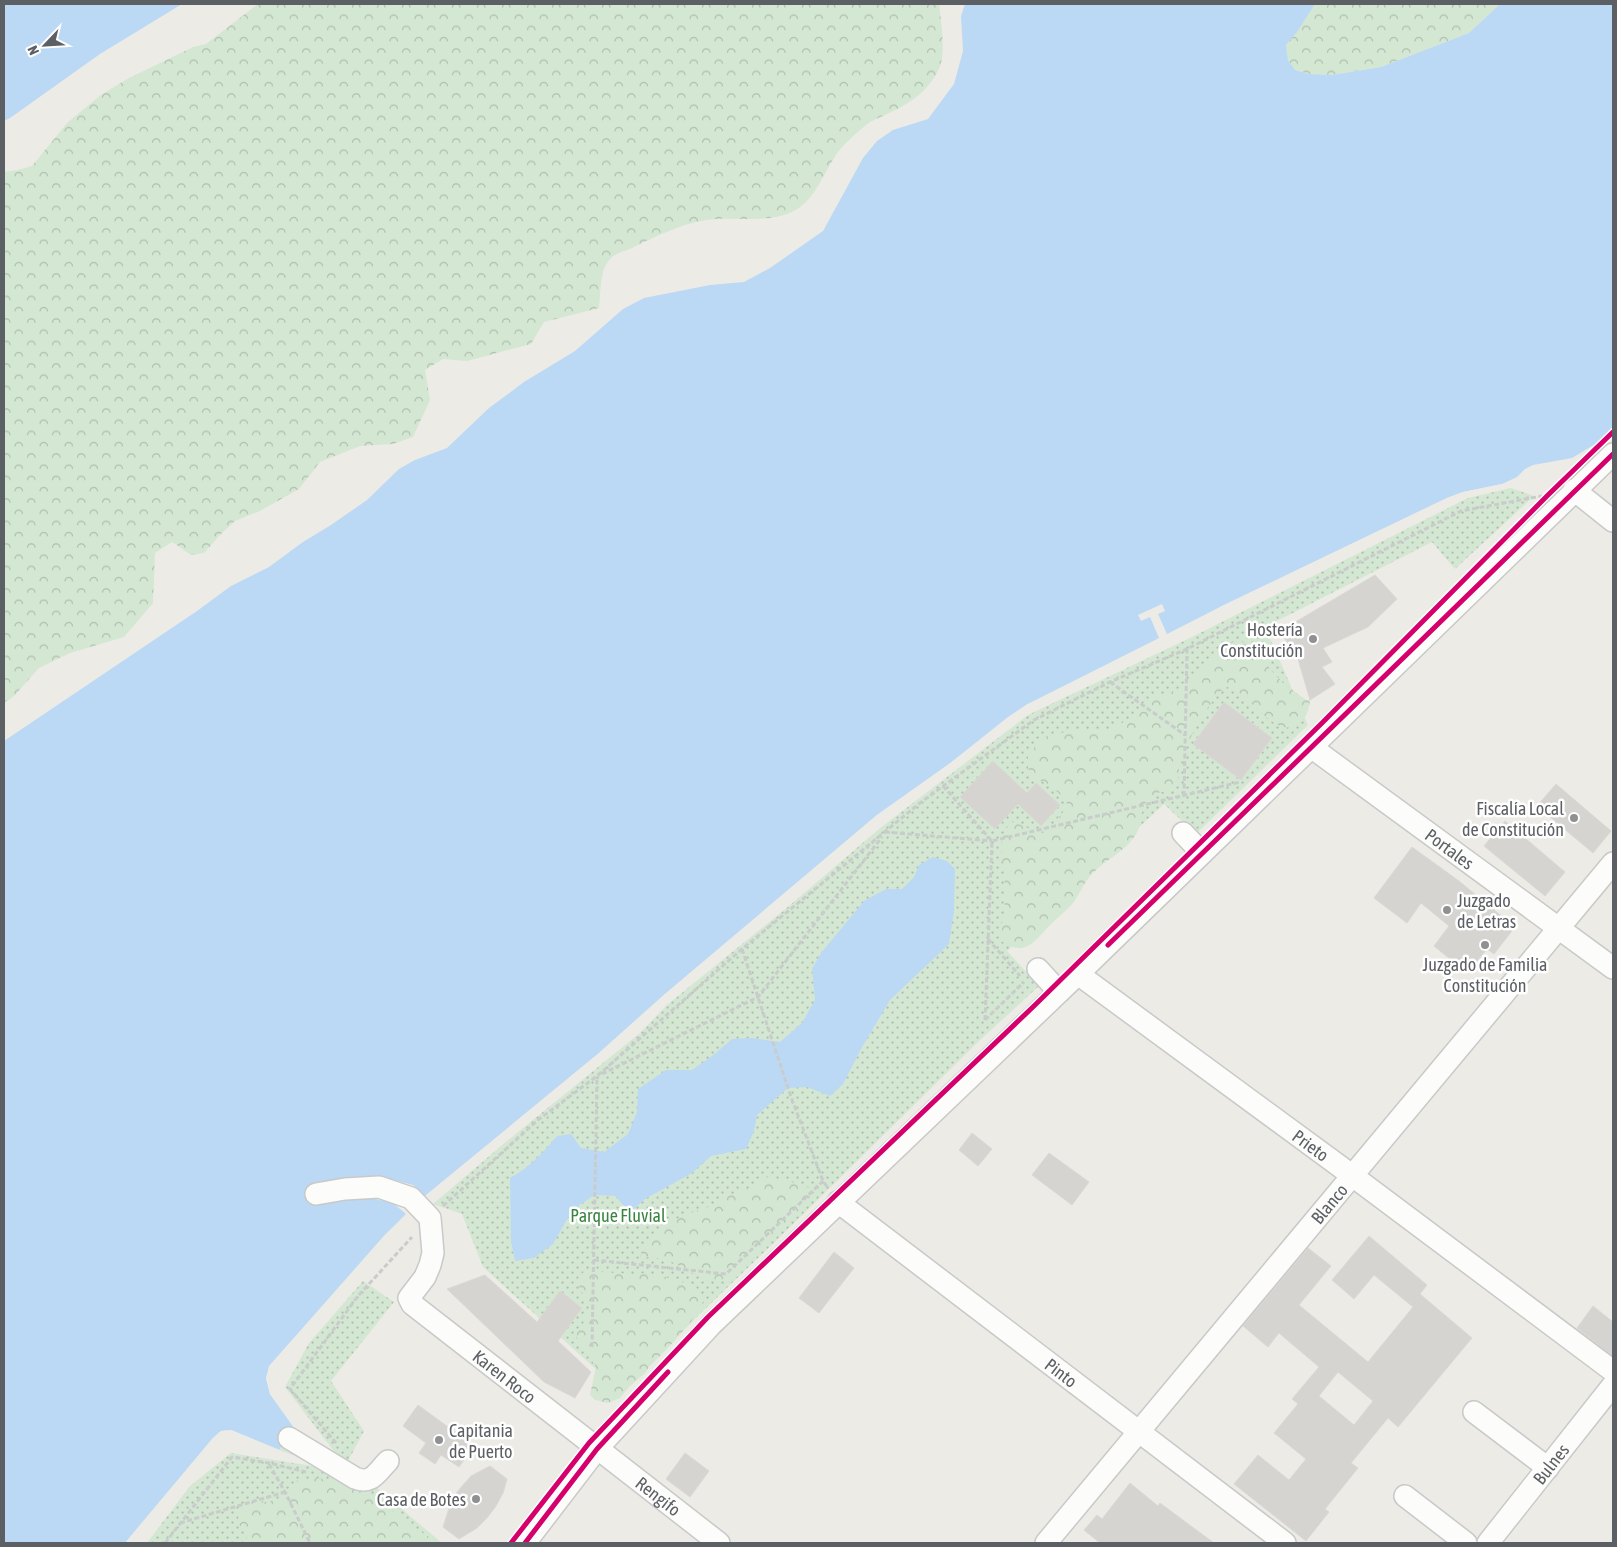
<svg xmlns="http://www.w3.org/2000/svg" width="1617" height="1547" font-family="'Asap Condensed',sans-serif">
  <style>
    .grass { fill: url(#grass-dots) }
    .forest { fill: url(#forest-crowns) }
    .water { fill: #bbd9f5 }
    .pier { fill: #ecebe6 }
    .building { fill: #d5d4d1; stroke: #dbd9d5; fill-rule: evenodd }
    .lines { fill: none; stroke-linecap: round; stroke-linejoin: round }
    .minor-casing { stroke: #c8c9c8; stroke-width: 24 }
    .path { stroke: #c8ccca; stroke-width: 3; stroke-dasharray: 5 2.5; stroke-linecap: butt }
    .minor { stroke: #fcfcfb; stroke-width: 21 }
    .cycleway-casing { stroke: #fff; stroke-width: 8 }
    .cycleway { stroke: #d6006c; stroke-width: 5 }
    .poi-dot { fill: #8e9092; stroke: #fff; stroke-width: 2 }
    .labels { text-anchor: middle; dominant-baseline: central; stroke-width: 5; stroke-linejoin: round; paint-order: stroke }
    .poi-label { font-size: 18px; fill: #5c5f64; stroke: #fff; text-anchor: end }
    .street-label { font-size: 18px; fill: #5c5f64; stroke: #fff }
    .park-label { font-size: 18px; fill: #398541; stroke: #fff }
  </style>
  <defs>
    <pattern id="grass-dots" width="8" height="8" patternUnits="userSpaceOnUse" patternTransform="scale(1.25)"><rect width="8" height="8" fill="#d4e7d3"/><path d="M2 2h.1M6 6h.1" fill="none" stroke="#afbeaf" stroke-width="1.8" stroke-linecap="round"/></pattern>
    <pattern id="forest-crowns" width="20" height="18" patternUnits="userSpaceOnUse" patternTransform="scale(1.25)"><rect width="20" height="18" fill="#d4e7d3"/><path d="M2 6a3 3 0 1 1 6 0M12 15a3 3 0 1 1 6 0" fill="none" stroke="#afbeaf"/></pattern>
  </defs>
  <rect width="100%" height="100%" fill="#ecebe6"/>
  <g class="grass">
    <polygon points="1511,488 1534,496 1455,569 1432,542 1265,627 1308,725 1196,834 1164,804 1007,951 1039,986 979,1041 786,1231 620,1391 483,1267 462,1214 433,1204 507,1141 640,1033 667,1005 789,906 879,829 1028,715 1190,638 1468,498"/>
    <polygon points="363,1281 394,1302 331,1381 364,1431 347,1463 442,1543 147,1543 190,1486 231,1453 331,1469 279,1450 295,1428 339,1458 285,1387 309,1343"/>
  </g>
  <g class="forest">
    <path d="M 258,4 L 939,4 C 941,23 947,54 938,71 C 926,93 909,104 887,114 C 882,117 875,119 870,122 C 862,128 854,135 847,142 C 825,162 820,199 792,212 C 764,224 734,216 706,220 C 680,224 655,237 632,248 C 626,251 616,253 611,258 C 599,269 601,293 599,308 L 544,322 L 531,344 L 467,361 L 443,359 L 425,370 L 430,400 L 413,437 L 393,444 L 360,446 L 320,462 L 299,489 L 260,511 L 235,521 L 220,535 L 204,553 L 191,555 L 172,542 L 155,553 L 153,603 L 124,637 L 70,653 L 39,668 L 14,696 L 4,703 L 4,172 L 18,170 L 32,166 L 68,122 L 101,95 L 127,79 L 193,47 L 206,44 Z"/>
    <polygon points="1315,4 1500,4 1469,33 1381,67 1332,75 1308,74 1295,70 1288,60 1286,45 1297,31"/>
    <path d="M 1240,641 L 1247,644 L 1283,683 L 1306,700 L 1310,700 C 1309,710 1306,719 1298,724 C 1274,741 1251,692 1227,687 C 1210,696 1186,744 1180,763 C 1178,770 1179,779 1177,786 C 1169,794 1157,790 1150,797 C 1139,807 1143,825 1135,836 C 1123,853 1105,860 1092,874 C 1084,882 1080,894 1073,903 C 1066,911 1058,917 1051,924 C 1034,941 1026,958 1001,941 L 998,935 C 1006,916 1006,895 1004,874 C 1002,855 997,839 1011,822 C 1023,823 1040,839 1049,830 C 1052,827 1054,823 1056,820 C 1062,814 1065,811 1067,803 L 1063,797 L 1048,784 L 1036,779 L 1031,774 L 1028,768 L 1028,756 L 1036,745 L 1047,736 L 1074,730 L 1109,729 L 1115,727 L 1138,714 L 1157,695 L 1164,696 L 1187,686 L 1217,655 L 1233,642 Z"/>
    <path d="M 768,1177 L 796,1183 L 810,1188 L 811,1195 L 801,1214 L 783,1225 L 761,1252 L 729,1280 C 707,1287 687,1267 667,1260 C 659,1257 648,1258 640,1257 L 648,1239 L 664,1225 L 687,1214 L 714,1205 L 725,1197 L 745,1190 Z"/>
    <path d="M 585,1271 L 633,1274 C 651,1271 665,1277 682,1282 C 691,1284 704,1290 703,1301 C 702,1315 660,1356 649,1367 L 645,1373 L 629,1387 L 620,1398 L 608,1403 L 595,1400 L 590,1395 L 596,1367 L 577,1338 L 577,1331 L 585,1321 L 589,1307 L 577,1282 L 579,1276 Z"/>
    <path d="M 317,1478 L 344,1483 L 370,1492 L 379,1502 L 437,1543 L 246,1543 L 247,1534 L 237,1522 C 238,1519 239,1514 241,1511 C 250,1495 280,1513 295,1481 Z"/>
  </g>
  <g class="water">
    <polygon points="4,4 182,4 100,54 10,118 4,121"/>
    <polygon points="965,4 1315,4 1297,32 1286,45 1288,60 1295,70 1308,74 1332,75 1381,67 1469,33 1500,4 1613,4 1613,427 1597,443 1572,458 1533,465 1525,469 1517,477 1502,484 1463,492 1447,498 1224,605 1185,626 1026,705 1008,717 949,764 877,815 665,994 599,1053 425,1196 384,1236 270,1366 266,1378 270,1394 295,1428 279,1450 231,1430 221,1431 213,1438 125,1543 4,1543 4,741 197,611 231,586 269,567 303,542 331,525 367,500 399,469 415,460 447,448 489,408 524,382 575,351 623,309 644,298 710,285 744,282 770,268 823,231 863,158 877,141 893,130 928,119 954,84 963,51 961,16"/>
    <path d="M 933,857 L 947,861 L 955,869 L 954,911 L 949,944 L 890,1000 L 861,1049 L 843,1084 L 830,1096 L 807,1087 L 788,1088 L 757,1115 L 754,1131 L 746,1149 L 711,1156 L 692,1173 L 645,1199 L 630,1212 L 615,1196 L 595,1195 L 573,1209 L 553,1244 L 534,1258 L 515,1261 L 511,1241 L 510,1178 C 531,1166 542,1154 557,1136 L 571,1134 L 581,1148 L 604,1152 L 628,1134 L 637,1112 L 638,1089 L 666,1070 L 692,1070 L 712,1056 L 732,1039 L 752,1038 L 780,1042 L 802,1023 L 815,1000 L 812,969 L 821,953 L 864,901 L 886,889 L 902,889 L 914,877 L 919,865 Z"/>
  </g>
  <g class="pier">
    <polygon points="1502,484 1505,486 1464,494 1448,500 1225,607 1186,628 1027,707 950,766 879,817 667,996 601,1055 426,1198 386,1237 272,1368 269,1378 272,1393 297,1427 297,1430 294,1428 270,1394 266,1378 269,1366 384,1236 406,1214 393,1203 375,1199 344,1199 309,1204 308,1190 371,1177 398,1181 413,1185 425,1196 599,1053 665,994 877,815 949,764 1026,705 1159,638 1150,617 1141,621 1138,615 1162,604 1165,611 1158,614 1167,634 1224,605 1447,498 1463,492"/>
    <polygon points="231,1430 282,1451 279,1452 230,1433 222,1433 214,1439 128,1543 125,1543 213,1438 221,1431"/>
  </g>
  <g class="building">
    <polygon points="1375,575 1397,599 1368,627 1323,648 1332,662 1322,667 1335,684 1310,700 1298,659 1280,631"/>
    <polygon points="1224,702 1272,738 1241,780 1193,744"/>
    <polygon points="993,761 1027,793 1036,783 1060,805 1041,826 1018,804 995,829 960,797"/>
    <polygon points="1556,784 1611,831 1593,853 1537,806"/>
    <polygon points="1505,821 1565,872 1545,896 1484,846"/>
    <polygon points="1412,847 1459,881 1515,927 1494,954 1487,949 1467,973 1434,946 1449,926 1421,903 1407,923 1374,898"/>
    <polygon points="972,1133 992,1149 978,1166 959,1150"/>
    <polygon points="1049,1153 1089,1182 1072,1205 1032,1175"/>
    <path d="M 1369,1236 L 1427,1285 L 1420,1294 L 1472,1338 L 1398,1427 L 1388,1418 L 1351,1463 L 1358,1468 L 1325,1509 L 1329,1512 L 1306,1541 L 1234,1484 L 1258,1455 L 1289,1480 L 1306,1459 L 1274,1433 L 1298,1404 L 1292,1399 L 1319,1367 L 1279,1333 L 1268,1347 L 1243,1326 L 1308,1248 L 1331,1266 L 1299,1305 L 1368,1362 L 1413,1307 L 1374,1275 L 1354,1299 L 1332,1280 ZM 1338,1372 L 1373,1401 L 1354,1425 L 1319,1396 Z"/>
    <polygon points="834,1252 854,1268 819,1313 799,1298"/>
    <polygon points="485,1275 537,1322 560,1291 582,1308 558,1341 591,1372 575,1398 544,1382 447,1289"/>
    <polygon points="1593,1306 1613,1322 1613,1356 1577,1328"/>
    <polygon points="418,1405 474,1446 459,1467 441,1455 435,1464 419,1453 426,1443 403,1426"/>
    <polygon points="685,1453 709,1471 690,1497 666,1479"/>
    <polygon points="490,1466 507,1479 503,1493 496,1506 487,1518 477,1528 459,1539 443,1527 450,1505 457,1492 471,1476"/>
    <polygon points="1130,1483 1158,1506 1160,1503 1214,1543 1100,1543 1084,1530 1097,1515 1102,1519"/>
  </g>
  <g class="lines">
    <defs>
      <g id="minor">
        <polyline points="1574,490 1613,521"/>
        <path id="s1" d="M 1311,747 L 1613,968"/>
        <polyline points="1183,833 1202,853"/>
        <polyline points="1038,969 1059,992"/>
        <path id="s2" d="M 1078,974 L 1338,1165 L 1613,1371"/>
        <path id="s3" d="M 316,1194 L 345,1189 L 379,1187 L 411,1198 L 430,1218 L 433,1253 L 430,1265 L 425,1277 L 409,1298 L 412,1304 L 719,1543"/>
        <path id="s4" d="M 838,1202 L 1285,1543"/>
        <polyline points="1474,1412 1548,1468"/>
        <path d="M 289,1438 L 355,1478 C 372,1485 377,1472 388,1461"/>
        <polyline points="1405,1496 1466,1543"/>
        <polyline points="525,1543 597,1449 712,1324 1078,974 1613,454"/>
        <path id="s5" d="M 1046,1543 L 1613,863"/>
        <path id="s6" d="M 1488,1543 L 1613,1385"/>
      </g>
    </defs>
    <use href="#minor" class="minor-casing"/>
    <g class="path">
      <polyline points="1110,682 1185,735"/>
      <polyline points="943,786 991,840"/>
      <polyline points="1184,796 1187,649"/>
      <polyline points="885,832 992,841"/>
      <polyline points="988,939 1020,976"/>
      <polyline points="742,949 791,1097 823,1181 828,1188"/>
      <polyline points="985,1020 992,841 1240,782"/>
      <polyline points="985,1020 1024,982"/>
      <polyline points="602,1074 758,997 882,837"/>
      <polyline points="443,1206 538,1120 597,1076 742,949 920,803 1034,720 1110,682 1187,649 1461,511 1542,496"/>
      <polyline points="594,1260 726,1274 823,1181"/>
      <polyline points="592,1347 597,1077"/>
      <polyline points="336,1443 290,1389 358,1296 412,1237"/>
      <polyline points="269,1464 285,1492 310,1543"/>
      <polyline points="180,1523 285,1492"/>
      <polyline points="165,1543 232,1457 269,1463 306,1472"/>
    </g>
    <use href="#minor" class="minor"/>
    <defs>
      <g id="cycleway">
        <polyline points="1108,945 1613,454"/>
        <polyline points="511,1543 589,1443 708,1317 1035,1005 1322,723 1548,495 1613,432"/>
        <polyline points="525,1543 597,1449 668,1372"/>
      </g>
    </defs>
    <use href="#cycleway" class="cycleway-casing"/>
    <use href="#cycleway" class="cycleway"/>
  </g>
  <g class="poi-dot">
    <circle cx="1313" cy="639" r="5"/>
    <circle cx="1574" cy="818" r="5"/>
    <circle cx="1447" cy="910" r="5"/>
    <circle cx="1485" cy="945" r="5"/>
    <circle cx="439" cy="1440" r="5"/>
    <circle cx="476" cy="1499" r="5"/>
  </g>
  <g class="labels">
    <g class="poi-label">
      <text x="1303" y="629">Hostería<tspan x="1303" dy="21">Constitución</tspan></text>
      <text x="1564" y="808">Fiscalía Local<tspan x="1564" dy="21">de Constitución</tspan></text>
      <text x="1457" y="900" text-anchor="start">Juzgado<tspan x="1457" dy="21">de Letras</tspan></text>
      <text x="1485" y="964" text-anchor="middle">Juzgado de Familia<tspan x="1485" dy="21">Constitución</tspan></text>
      <text x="449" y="1430" text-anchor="start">Capitania<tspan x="449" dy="21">de Puerto</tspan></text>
      <text x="466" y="1499">Casa de Botes</text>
    </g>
    <g class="street-label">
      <text stroke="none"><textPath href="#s1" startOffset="172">Portales</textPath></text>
      <text stroke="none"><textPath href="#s2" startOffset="289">Prieto</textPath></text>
      <text stroke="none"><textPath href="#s5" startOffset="442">Blanco</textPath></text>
      <text stroke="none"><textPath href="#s4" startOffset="281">Pinto</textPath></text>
      <text stroke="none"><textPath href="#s3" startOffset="336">Karen Roco</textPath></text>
      <text stroke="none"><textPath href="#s6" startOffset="101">Bulnes</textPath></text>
      <text stroke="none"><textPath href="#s3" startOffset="531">Rengifo</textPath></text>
    </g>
    <g class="park-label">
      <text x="618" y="1215">Parque Fluvial</text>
    </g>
  </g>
  <rect width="1617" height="1547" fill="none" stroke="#5c5f64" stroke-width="10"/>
  <g transform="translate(45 45) rotate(245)" stroke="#ffffff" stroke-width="4" paint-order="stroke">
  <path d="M0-4L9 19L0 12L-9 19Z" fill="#5c5f64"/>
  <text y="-8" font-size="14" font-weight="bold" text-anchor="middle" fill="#5c5f64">N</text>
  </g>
</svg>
